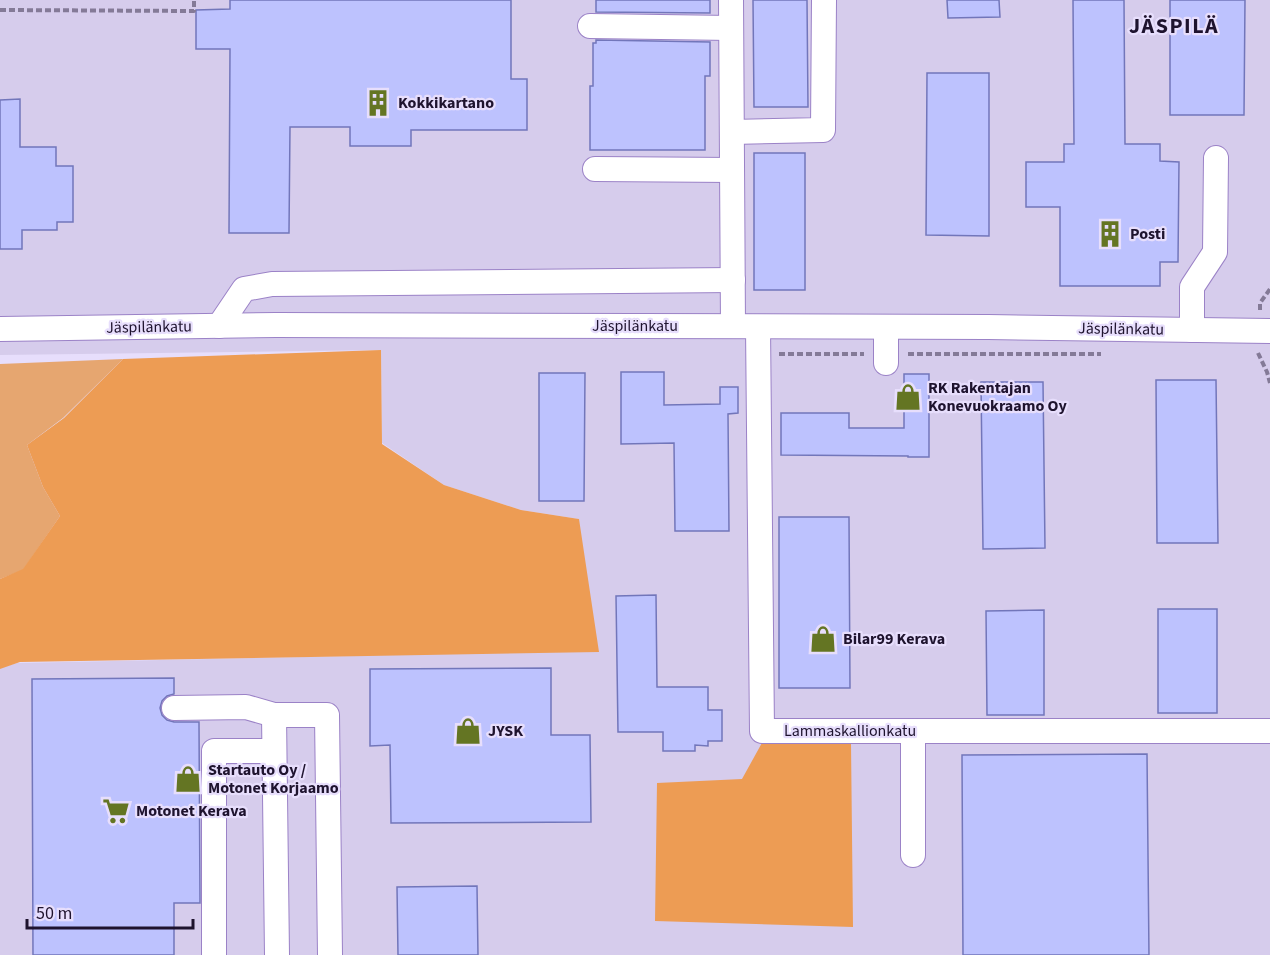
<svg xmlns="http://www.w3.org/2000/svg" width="1270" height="955" font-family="'Source Sans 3',sans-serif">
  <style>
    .built { fill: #d6ccec }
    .green { fill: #e6a670 }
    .forest { fill: #ed9c54 }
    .building { fill: #bdc2fe; stroke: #7276ba; stroke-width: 1.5 }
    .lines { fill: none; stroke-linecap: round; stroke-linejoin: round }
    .minor-casing { stroke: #9b82c7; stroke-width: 26 }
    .path { stroke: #847a97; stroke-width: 4; stroke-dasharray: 6 3; stroke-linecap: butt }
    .minor { stroke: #fff; stroke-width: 24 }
    .labels { text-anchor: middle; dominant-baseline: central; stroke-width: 4.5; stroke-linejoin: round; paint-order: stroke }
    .poi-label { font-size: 16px; font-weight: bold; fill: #1e132e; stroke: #e7defc; text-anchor: start }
    .street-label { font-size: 16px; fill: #1e132e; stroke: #e7defc }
    .district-label { font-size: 22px; font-weight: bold; letter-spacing: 1.5px; fill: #1e132e; stroke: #e7defc }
  </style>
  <rect width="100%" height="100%" fill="#e7defc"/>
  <polygon class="built" points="0,0 1270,0 1270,955 0,955 0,668 17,663 355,656 579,519 521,510 444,485 382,443 381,350 0,355"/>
  <polygon class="green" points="123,359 63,418 27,445 43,487 60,516 23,570 0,579 0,364"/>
  <g class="forest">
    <polygon points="381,350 382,444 444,485 521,510 579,519 599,652 20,662 0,669 0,579 23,569 60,516 43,487 27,445 64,418 123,359"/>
    <polygon points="763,741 851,743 853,927 655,921 657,783 742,779"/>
  </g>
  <g class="building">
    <polygon points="230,0 511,0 511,79 527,79 527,130 411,130 411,146 350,146 350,127 290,127 289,233 229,233 230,49 196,49 196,10 230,9"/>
    <polygon points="596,0 710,0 710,13 596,12"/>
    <polygon points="753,0 807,0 808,107 754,107"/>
    <polygon points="947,0 999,0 1000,17 948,18"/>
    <polygon points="1073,0 1124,0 1125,144 1160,144 1160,161 1179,162 1178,262 1160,262 1160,286 1060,286 1060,207 1026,207 1026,162 1064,162 1064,144 1074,144"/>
    <polygon points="1170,0 1245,0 1244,115 1170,115"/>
    <polygon points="596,40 710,42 710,76 705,76 705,150 590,150 590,86 593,86 593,43 596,43"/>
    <polygon points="927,73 989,73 989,236 926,235"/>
    <polygon points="20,99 20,147 56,147 56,166 73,166 73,222 57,222 57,230 22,230 22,249 0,249 0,100"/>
    <rect x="754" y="153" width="51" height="137"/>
    <polygon points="621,372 664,372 664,405 720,404 720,387 738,387 738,413 728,414 729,531 675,531 674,443 621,444"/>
    <polygon points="539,373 585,373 584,501 539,501"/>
    <polygon points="904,374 929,374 929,457 908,457 908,456 781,455 781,413 849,413 849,428 904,428"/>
    <polygon points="1156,380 1216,380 1218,543 1157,543"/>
    <polygon points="981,382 1043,382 1045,548 983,549"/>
    <polygon points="779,517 849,517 850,688 779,688"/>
    <polygon points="656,595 657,687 708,687 708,710 722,710 722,741 708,741 708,746 695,745 695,751 663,751 663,732 618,732 616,596"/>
    <rect x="1158" y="609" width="59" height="104"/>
    <polygon points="1044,610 1044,715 987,715 986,611"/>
    <polygon points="551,668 551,735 590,735 591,822 391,823 390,745 370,746 370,669"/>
    <polygon points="174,678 174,694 167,696 162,701 160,708 162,715 167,720 174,722 199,722 200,903 174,903 174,955 33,955 32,679"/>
    <polygon points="1147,754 1149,955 963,955 962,755"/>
    <polygon points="477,886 478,955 398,955 397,887"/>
  </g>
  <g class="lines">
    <defs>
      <g id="minor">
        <polyline points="731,0 733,326"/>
        <polyline points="590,26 731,28"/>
        <polyline points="732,132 823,130 824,0"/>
        <polyline points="595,169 732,170"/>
        <polyline points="219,326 244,289 272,284 733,280"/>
        <polyline points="758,327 762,731 1270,731"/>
        <polyline points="886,327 886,363"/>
        <polyline points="0,329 276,325 988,327 1270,331"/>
        <polyline points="1192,330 1192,287 1215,252 1216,158"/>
        <polyline points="174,708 246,707 274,715"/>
        <polyline points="913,731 913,855"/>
        <polyline points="214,955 214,751 274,751"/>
        <polyline points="277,955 274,715 327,715 330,955"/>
      </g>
    </defs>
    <use href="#minor" class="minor-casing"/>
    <g class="path">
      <polyline points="0,10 194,11 194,0"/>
      <polyline points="1260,310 1260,303 1270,289"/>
      <polyline points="1258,353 1267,372 1270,383"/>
      <polyline points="779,354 864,354"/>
      <polyline points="908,354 1101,354"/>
    </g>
    <use href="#minor" class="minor"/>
  </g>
  <defs>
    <symbol id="building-bare" viewBox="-9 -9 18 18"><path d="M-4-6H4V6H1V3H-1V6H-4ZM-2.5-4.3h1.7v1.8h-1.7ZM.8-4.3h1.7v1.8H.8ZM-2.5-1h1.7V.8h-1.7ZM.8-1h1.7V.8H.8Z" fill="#647523" stroke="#e7defc" stroke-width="2.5" paint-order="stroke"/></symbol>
    <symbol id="shop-bare" viewBox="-9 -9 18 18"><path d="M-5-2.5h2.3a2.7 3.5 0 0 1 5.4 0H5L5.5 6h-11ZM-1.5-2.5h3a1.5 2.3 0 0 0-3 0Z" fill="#647523" stroke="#e7defc" stroke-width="2.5" paint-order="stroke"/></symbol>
    <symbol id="supermarket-bare" viewBox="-9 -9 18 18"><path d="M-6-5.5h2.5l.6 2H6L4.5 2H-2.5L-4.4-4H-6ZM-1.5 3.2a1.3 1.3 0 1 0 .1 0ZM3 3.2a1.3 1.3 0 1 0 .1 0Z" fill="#647523" stroke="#e7defc" stroke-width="2.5" paint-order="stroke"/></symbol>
  </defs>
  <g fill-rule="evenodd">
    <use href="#building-bare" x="359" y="84" width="38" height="38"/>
    <use href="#building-bare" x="1091" y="215" width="38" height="38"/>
    <use href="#shop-bare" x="889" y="378" width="38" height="38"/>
    <use href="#shop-bare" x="804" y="620" width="38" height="38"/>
    <use href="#shop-bare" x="449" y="712" width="38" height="38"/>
    <use href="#shop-bare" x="169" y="760" width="38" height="38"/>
    <use href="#supermarket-bare" x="97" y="792" width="38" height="38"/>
  </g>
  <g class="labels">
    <g class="poi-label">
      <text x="398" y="103">Kokkikartano</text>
      <text x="1130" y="234">Posti</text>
      <text x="928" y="388">RK Rakentajan<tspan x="928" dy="18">Konevuokraamo Oy</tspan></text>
      <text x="843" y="639">Bilar99 Kerava</text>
      <text x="488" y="731">JYSK</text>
      <text x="208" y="770">Startauto Oy /<tspan x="208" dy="18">Motonet Korjaamo</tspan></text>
      <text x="136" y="811">Motonet Kerava</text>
    </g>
    <g class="street-label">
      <text x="635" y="326">Jäspilänkatu</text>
      <text transform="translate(149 327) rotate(-1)">Jäspilänkatu</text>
      <text transform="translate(1121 329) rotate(1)">Jäspilänkatu</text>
      <text x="850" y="731">Lammaskallionkatu</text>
    </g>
    <g class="district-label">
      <text x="1174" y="26">JÄSPILÄ</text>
    </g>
  </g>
  <path d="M27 919v9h166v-9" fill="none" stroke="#1e132e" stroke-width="3"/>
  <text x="36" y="919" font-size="18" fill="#1e132e" stroke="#e7defc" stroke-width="4.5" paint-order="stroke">50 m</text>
</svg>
